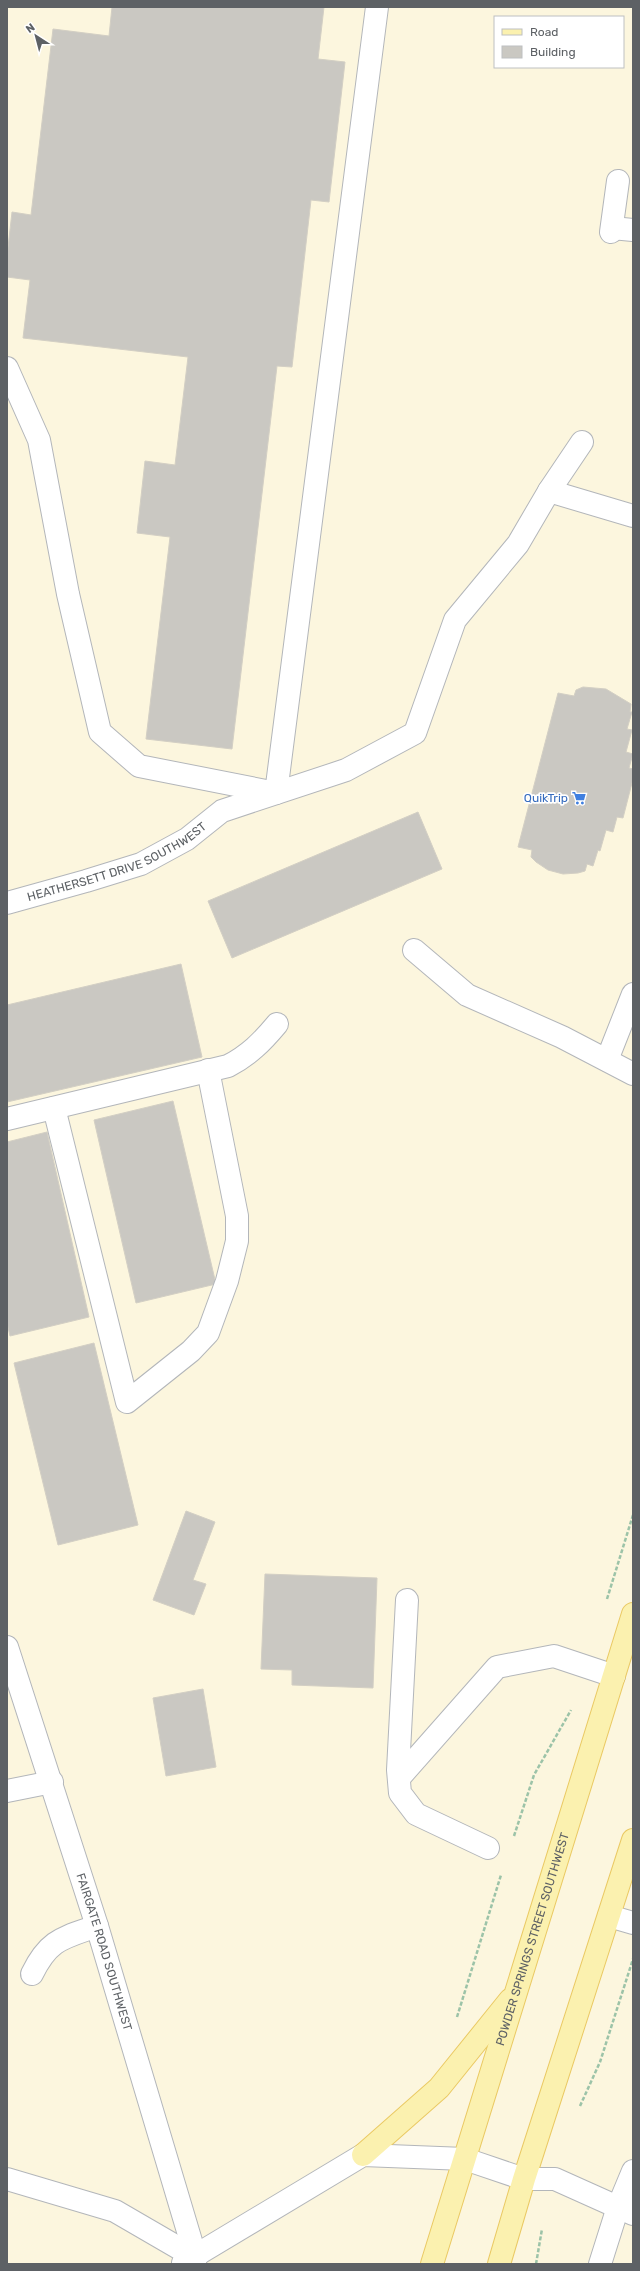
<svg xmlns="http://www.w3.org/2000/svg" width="640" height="2271" font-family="Rubik,sans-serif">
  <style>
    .commercial { fill: #fcf6de; fill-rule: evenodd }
    .building { fill: #cac8c2; stroke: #d3cfc4 }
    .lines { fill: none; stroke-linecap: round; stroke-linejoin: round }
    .minor-casing { stroke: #b3b6ba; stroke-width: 24 }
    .major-casing { stroke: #eac963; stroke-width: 24 }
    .path { stroke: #9cc3a8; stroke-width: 2.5; stroke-dasharray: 4 2; stroke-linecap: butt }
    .minor { stroke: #fff; stroke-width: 22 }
    .major { stroke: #fbf1af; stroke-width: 22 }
    .labels { text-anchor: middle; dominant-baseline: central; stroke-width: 3.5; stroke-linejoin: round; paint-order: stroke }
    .shop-label { font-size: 12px; fill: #366cbe; stroke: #fff; text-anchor: end }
    .street-label { font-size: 12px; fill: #5d6165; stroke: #fff }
  </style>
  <rect width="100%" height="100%" fill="#efede6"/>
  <path class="commercial" d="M 7,7 L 633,7 L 633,2264 L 7,2264 ZM 495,17 L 623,17 L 623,67 L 495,67 Z"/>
  <g class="building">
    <polygon points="112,7 324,7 318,59 345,62 329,202 311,200 292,367 277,366 232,749 146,739 170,537 137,533 145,461 175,465 188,357 23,338 30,280 7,277 7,256 12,212 31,215 53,29 109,36"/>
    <polygon points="583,687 606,689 631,704 630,712 632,712 627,729 632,730 626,752 633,754 629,768 633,769 633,779 623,818 617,817 613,832 606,830 600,851 598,850 593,866 587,864 585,871 578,873 563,874 548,870 536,862 531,857 532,850 518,847 558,693 574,696 576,690"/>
    <polygon points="418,812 442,869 232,958 208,901"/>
    <polygon points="181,964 202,1057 7,1102 7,1005"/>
    <polygon points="173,1101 216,1284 136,1303 94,1120"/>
    <polygon points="47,1132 89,1317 10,1336 7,1323 7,1142"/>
    <polygon points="94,1343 138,1525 58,1545 14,1363"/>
    <polygon points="186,1511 215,1522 193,1580 206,1584 194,1615 153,1600"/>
    <polygon points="265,1574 377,1578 373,1688 292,1685 292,1670 261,1669"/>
    <polygon points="203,1689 216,1767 166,1776 153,1698"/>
  </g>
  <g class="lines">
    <defs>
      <g id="minor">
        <polyline points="612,228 633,230"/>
        <polyline points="611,232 618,181"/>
        <polyline points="7,368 39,440 68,594 100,732 139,766 276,793 377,7"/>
        <polyline points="549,491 633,516"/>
        <path id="s1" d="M 7,903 L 86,881 L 141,864 L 187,839 L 222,811 L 346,770 L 415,733 L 455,620 L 518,544 L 549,491 L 582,442"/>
        <polyline points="414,950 467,995 562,1037 633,1074"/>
        <polyline points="607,1060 633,994"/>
        <polyline points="54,1108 127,1402 191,1351 208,1333 227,1281 237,1241 237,1216 208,1070"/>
        <path d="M 7,1119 L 228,1066 C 249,1055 262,1042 277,1024"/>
        <polyline points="407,1600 398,1770 400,1793 416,1814 488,1848"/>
        <path id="s2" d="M 7,1647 L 97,1926 L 196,2258"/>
        <polyline points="399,1778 497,1667 554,1656 614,1676"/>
        <polyline points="7,1791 52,1782"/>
        <polyline points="609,1916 633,1923"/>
        <path d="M 32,1974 C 49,1939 63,1938 97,1926"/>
        <polyline points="7,2179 115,2211 196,2258"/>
        <polyline points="183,2263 363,2155 465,2159 524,2179 555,2179 633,2214"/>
        <polyline points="600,2264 618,2207 633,2171"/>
      </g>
      <g id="major">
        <polyline points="363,2155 439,2088 510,2000"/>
        <path id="s3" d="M 432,2264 L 633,1614"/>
        <polyline points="499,2264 524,2179 633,1840"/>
      </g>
    </defs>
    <use href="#minor" class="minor-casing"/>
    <use href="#major" class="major-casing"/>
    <g class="path">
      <polyline points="607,1599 633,1515"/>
      <polyline points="514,1836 534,1775 571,1710"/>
      <polyline points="457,2017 501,1875"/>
      <polyline points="580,2106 600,2062 633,1959"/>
      <polyline points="536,2264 542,2229"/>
    </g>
    <use href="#minor" class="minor"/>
    <use href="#major" class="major"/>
  </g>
  <defs>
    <symbol id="supermarket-bare" viewBox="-9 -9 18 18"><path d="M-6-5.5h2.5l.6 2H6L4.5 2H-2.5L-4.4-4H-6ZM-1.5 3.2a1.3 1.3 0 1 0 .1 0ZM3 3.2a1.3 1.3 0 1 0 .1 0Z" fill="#3f7fe0" stroke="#fff" stroke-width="2.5" paint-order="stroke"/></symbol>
  </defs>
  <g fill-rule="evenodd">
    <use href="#supermarket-bare" x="569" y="788" width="20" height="20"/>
  </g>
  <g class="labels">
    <g class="shop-label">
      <text x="568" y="798">QuikTrip</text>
    </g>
    <g class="street-label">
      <text stroke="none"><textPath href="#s1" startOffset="118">HEATHERSETT DRIVE SOUTHWEST</textPath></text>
      <text stroke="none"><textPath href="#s3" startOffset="340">POWDER SPRINGS STREET SOUTHWEST</textPath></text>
      <text stroke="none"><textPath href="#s2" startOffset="320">FAIRGATE ROAD SOUTHWEST</textPath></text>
    </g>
  </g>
  <rect width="640" height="2271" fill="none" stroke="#5d6165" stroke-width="16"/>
  <rect x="494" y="16" width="130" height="52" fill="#ffffff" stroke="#bec0c1"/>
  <rect x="502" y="29" width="20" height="6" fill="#fbf1af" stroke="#bec0c1"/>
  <text x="530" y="36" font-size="12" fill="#5d6165">Road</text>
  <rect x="502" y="46" width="20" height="12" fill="#cac8c2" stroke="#bec0c1"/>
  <text x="530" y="56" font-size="12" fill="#5d6165">Building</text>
  <g transform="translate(36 36) rotate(324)" stroke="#ffffff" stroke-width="3" paint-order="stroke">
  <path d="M0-3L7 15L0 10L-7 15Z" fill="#5d6165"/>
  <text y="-6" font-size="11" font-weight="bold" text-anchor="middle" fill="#5d6165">N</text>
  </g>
</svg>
